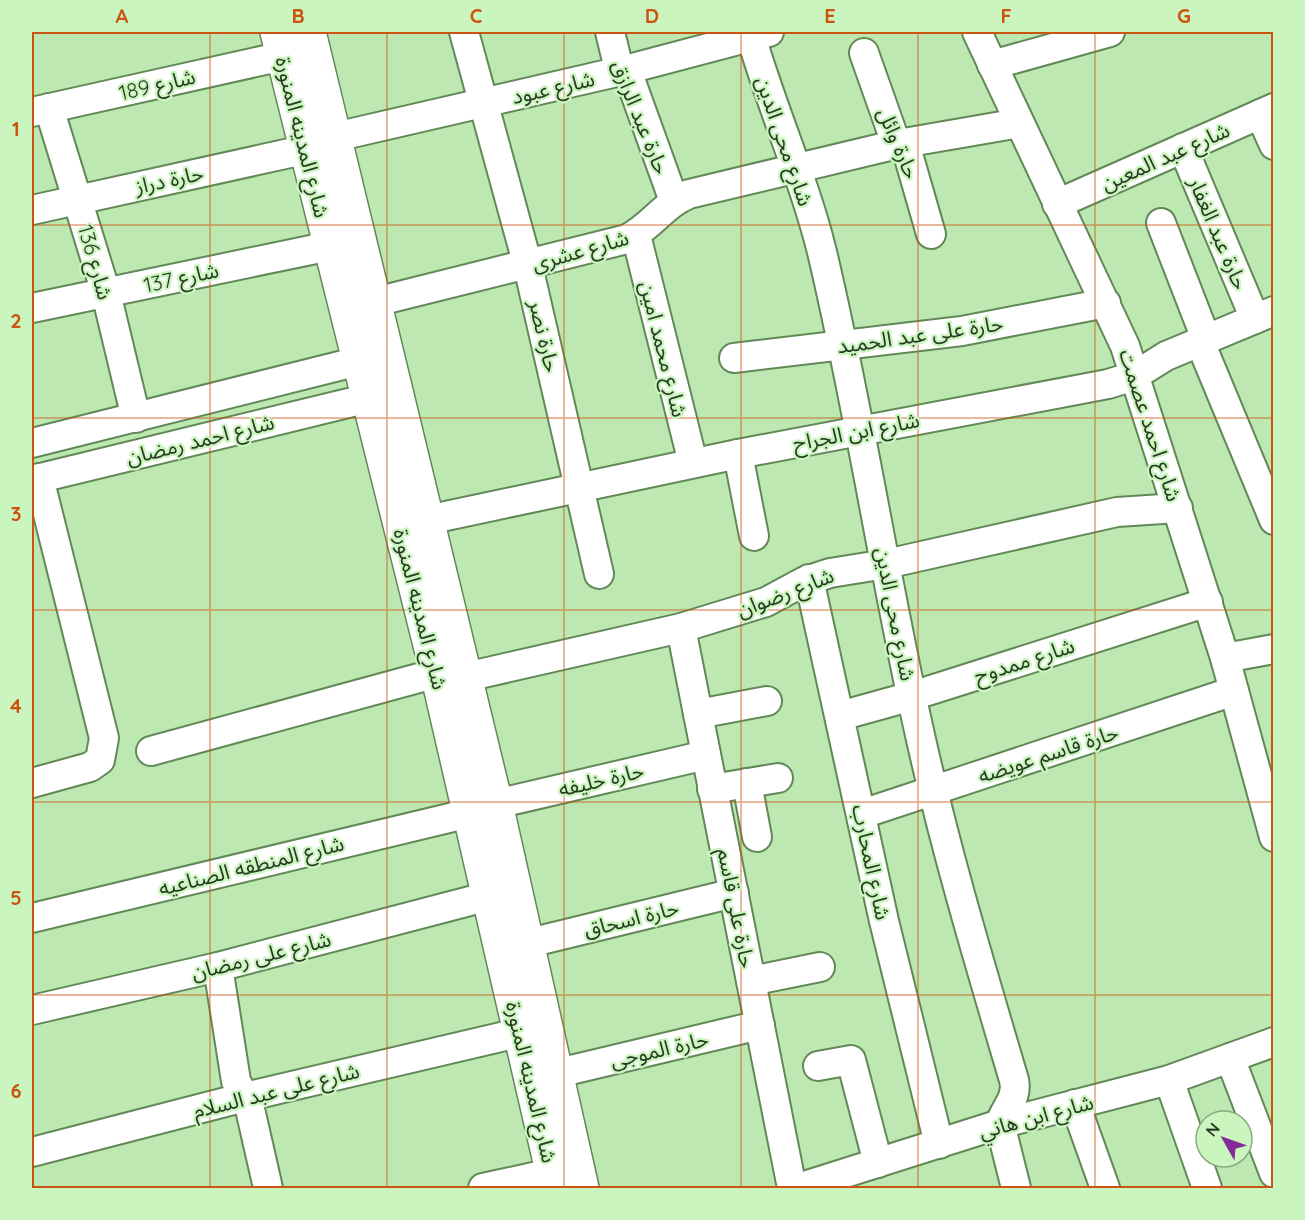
<svg xmlns="http://www.w3.org/2000/svg" width="1305" height="1220" font-family="Quicksand,'Noto Sans Arabic',sans-serif">
  <style>
    .lines { fill: none; stroke-linecap: round; stroke-linejoin: round }
    .minor-casing { stroke: #628857; stroke-width: 32 }
    .major-casing { stroke: #628857; stroke-width: 36 }
    .minor { stroke: #fff; stroke-width: 28 }
    .major { stroke: #fff; stroke-width: 33 }
    .grid { fill: none; stroke: #cb5410; stroke-width: 1.5; stroke-opacity: 0.55 }
    .labels { text-anchor: middle; dominant-baseline: central; stroke-width: 4.5; stroke-linejoin: round; paint-order: stroke }
    .street-label { font-size: 21px; fill: #293a24; stroke: #cbf5bf }
    .neatline { fill: none; stroke: #cb5410; stroke-width: 2 }
    .grid-label { font-size: 20px; text-anchor: middle; font-weight: bold; fill: #cb5410 }
  </style>
  <rect width="100%" height="100%" fill="#bee8b2"/>
  <g class="lines">
    <defs>
      <g id="minor">
        <polyline points="464,32 528,266 599,574"/>
        <polyline points="610,32 619,69 630,79 674,201"/>
        <polyline points="977,32 1125,346 1225,658 1274,837"/>
        <path d="M 751,36 C 772,109 804,179 822,252 C 860,412 884,575 920,735 C 946,852 980,965 1014,1080 C 1018,1099 1005,1107 1000,1124 L 1016,1188"/>
        <polyline points="864,53 893,135 908,154 931,234"/>
        <polyline points="992,65 1110,32"/>
        <polyline points="49,108 106,293 136,418"/>
        <polyline points="32,112 283,56"/>
        <polyline points="1260,114 1274,145"/>
        <polyline points="335,137 621,71 769,32"/>
        <polyline points="1183,148 1255,319"/>
        <polyline points="1057,204 1274,108"/>
        <polyline points="32,210 308,149"/>
        <polyline points="1161,223 1206,339"/>
        <polyline points="636,235 693,463"/>
        <path d="M 375,302 L 627,239 C 651,227 664,204 689,194 L 898,144 L 1019,123"/>
        <polyline points="32,308 330,246"/>
        <polyline points="1200,342 1274,520"/>
        <polyline points="734,358 962,331 1106,303"/>
        <polyline points="32,443 359,361"/>
        <polyline points="738,454 754,536"/>
        <polyline points="32,480 369,398"/>
        <polyline points="427,520 738,454 1108,384 1134,376 1166,356 1274,311"/>
        <polyline points="809,579 884,921 939,1144"/>
        <polyline points="681,628 792,1188"/>
        <polyline points="1225,658 1274,649"/>
        <polyline points="466,677 681,628 766,602 803,582 830,573 886,564 1117,512 1178,508"/>
        <polyline points="698,714 767,701"/>
        <polyline points="840,716 912,696 1208,602"/>
        <polyline points="151,751 437,673"/>
        <polyline points="32,783 90,767 100,760 104,738 39,478"/>
        <polyline points="747,783 757,837"/>
        <polyline points="712,789 778,778"/>
        <polyline points="496,804 706,755"/>
        <polyline points="862,814 1234,691"/>
        <polyline points="32,918 470,813"/>
        <polyline points="529,943 734,893"/>
        <polyline points="218,967 236,1081 250,1109 268,1188"/>
        <polyline points="751,981 820,967"/>
        <polyline points="32,1010 218,967 489,896"/>
        <polyline points="1230,1058 1274,1173"/>
        <polyline points="818,1066 851,1060 878,1163"/>
        <polyline points="558,1073 760,1025"/>
        <polyline points="1169,1080 1207,1188"/>
        <polyline points="1075,1104 1105,1188"/>
        <polyline points="32,1152 245,1097 522,1032"/>
        <polyline points="483,1188 552,1173"/>
        <polyline points="798,1188 1000,1124 1169,1080 1274,1042"/>
      </g>
      <g id="major">
        <polyline points="277,32 437,673 556,1188"/>
        <polyline points="309,32 496,804 582,1188"/>
      </g>
    </defs>
    <use href="#minor" class="minor-casing"/>
    <use href="#major" class="major-casing"/>
    <use href="#minor" class="minor"/>
    <use href="#major" class="major"/>
  </g>
  <path class="grid" d="M 210,32 L 210,1188M 387,32 L 387,1188M 564,32 L 564,1188M 741,32 L 741,1188M 918,32 L 918,1188M 1095,32 L 1095,1188M 32,225 L 1274,225M 32,418 L 1274,418M 32,610 L 1274,610M 32,802 L 1274,802M 32,995 L 1274,995"/>
  <g class="labels">
    <g class="street-label">
      <text transform="translate(157 84) rotate(-13)">شارع 189</text>
      <text transform="translate(553 87) rotate(-13)">شارع عبود</text>
      <text transform="translate(641 117) rotate(68)">حارة عبد الرازق</text>
      <text transform="translate(303 137) rotate(76)">شارع المدينه المنورة</text>
      <text transform="translate(785 141) rotate(71)">شارع محى الدين</text>
      <text transform="translate(899 143) rotate(67)">حارة وائل</text>
      <text transform="translate(1165 156) rotate(-24)">شارع عبد المعين</text>
      <text transform="translate(169 179) rotate(-12)">حارة دراز</text>
      <text transform="translate(1219 233) rotate(67)">حارة عبد الغفار</text>
      <text transform="translate(580 250) rotate(-16)">شارع عشرى</text>
      <text transform="translate(96 262) rotate(74)">شارع 136</text>
      <text transform="translate(181 277) rotate(-12)">شارع 137</text>
      <text transform="translate(920 334) rotate(-8)">حارة على عبد الحميد</text>
      <text transform="translate(545 336) rotate(77)">حارة نصر</text>
      <text transform="translate(664 349) rotate(76)">شارع محمد امين</text>
      <text transform="translate(1151 425) rotate(72)">شارع احمد عصمت</text>
      <text transform="translate(856 431) rotate(-11)">شارع ابن الجراح</text>
      <text transform="translate(200 439) rotate(-14)">شارع احمد رمضان</text>
      <text transform="translate(785 592) rotate(-21)">شارع رضوان</text>
      <text transform="translate(421 609) rotate(76)">شارع المدينه المنورة</text>
      <text transform="translate(896 614) rotate(79)">شارع محى الدين</text>
      <text transform="translate(1024 660) rotate(-18)">شارع ممدوح</text>
      <text transform="translate(1048 753) rotate(-18)">حارة قاسم عويضه</text>
      <text transform="translate(601 779) rotate(-13)">حارة خليفه</text>
      <text transform="translate(872 862) rotate(78)">شارع المحارب</text>
      <text transform="translate(251 865) rotate(-14)">شارع المنطقه الصناعيه</text>
      <text transform="translate(737 908) rotate(79)">حارة على قاسم</text>
      <text transform="translate(631 918) rotate(-14)">حارة اسحاق</text>
      <text transform="translate(261 955) rotate(-14)">شارع على رمضان</text>
      <text transform="translate(659 1049) rotate(-13)">حارة الموجى</text>
      <text transform="translate(532 1082) rotate(77)">شارع المدينه المنورة</text>
      <text transform="translate(276 1090) rotate(-14)">شارع على عبد السلام</text>
      <text transform="translate(1036 1116) rotate(-15)">شارع ابن هاني</text>
    </g>
  </g>
  <rect width="1305" height="1220" fill="none" stroke="#cbf5bf" stroke-width="66"/>
  <g transform="translate(1224 1139) rotate(310)"><circle r="28" fill="#cbf5bf" stroke="#8aaa81" stroke-width="1.5"/>
  <path d="M0-4.5L10 22L0 15L-10 22Z" fill="#832c99"/>
  <text y="-9" font-size="16" font-weight="bold" text-anchor="middle" fill="#293a24">N</text>
  </g>
  <rect x="33" y="33" width="1239" height="1154" class="neatline"/>
  <g class="grid-label">
    <text x="122" y="23">A</text>
    <text x="298" y="23">B</text>
    <text x="476" y="23">C</text>
    <text x="652" y="23">D</text>
    <text x="830" y="23">E</text>
    <text x="1006" y="23">F</text>
    <text x="1184" y="23">G</text>
    <text x="16" y="136">1</text>
    <text x="16" y="328">2</text>
    <text x="16" y="521">3</text>
    <text x="16" y="713">4</text>
    <text x="16" y="905">5</text>
    <text x="16" y="1098">6</text>
  </g>
</svg>
